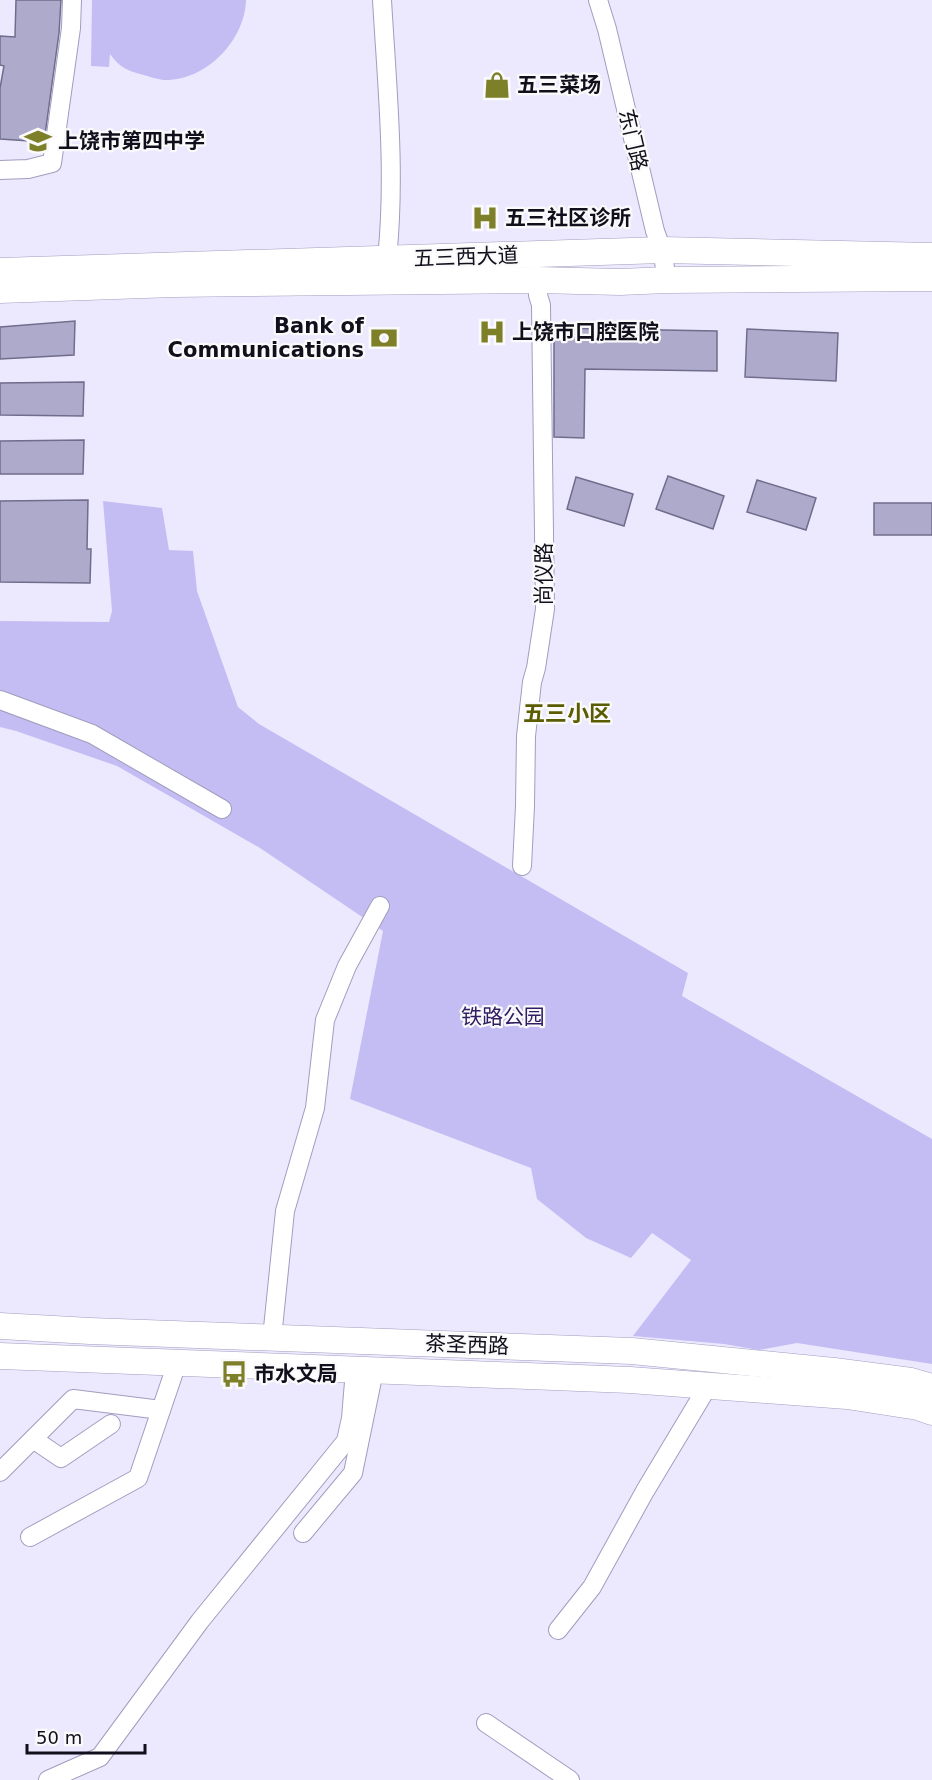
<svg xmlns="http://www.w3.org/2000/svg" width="932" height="1780" font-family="'DejaVu Sans','Noto Sans SC',sans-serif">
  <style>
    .green { fill: #c4bdf3 }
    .building { fill: #aeaacc; stroke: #706c8b; stroke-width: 1.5 }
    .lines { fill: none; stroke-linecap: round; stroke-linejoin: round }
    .street-casing { stroke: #a19dbe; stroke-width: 20 }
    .secondary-casing { stroke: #a19dbe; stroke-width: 27 }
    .street { stroke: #fff; stroke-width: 18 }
    .secondary { stroke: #fff; stroke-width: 26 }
    .labels { text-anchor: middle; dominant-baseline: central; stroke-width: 4.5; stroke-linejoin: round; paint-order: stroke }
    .poi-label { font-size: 21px; font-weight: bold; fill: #110f1b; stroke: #f9faf9; text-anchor: start }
    .street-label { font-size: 21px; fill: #110f1b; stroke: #f9faf9 }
    .park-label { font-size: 21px; fill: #311d64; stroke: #f9faf9 }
    .neighbourhood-label { font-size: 22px; font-weight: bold; fill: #5b5c02; stroke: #f9faf9 }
  </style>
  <rect width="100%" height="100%" fill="#ece9ff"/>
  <g class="green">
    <path d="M 92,0 L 246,0 C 245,41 205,82 163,80 C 157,79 150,77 144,75 C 128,71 120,68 110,54 L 109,67 L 91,66 Z"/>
    <polygon points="103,501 162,508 169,550 193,551 197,591 238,707 259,724 688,973 682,996 932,1139 932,1364 797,1343 759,1350 724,1344 633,1336 691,1260 652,1233 631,1258 586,1238 537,1199 531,1168 350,1099 383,931 260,848 117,766 16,731 0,727 0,621 109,622 112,611"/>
  </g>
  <g class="building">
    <polygon points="16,0 61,0 59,33 44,142 0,139 0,88 4,66 0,65 0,36 15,37"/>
    <polygon points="75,321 74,355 0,359 0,327"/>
    <polygon points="554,328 717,331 717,371 585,369 584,438 554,437"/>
    <polygon points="747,329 838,333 836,381 745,377"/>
    <polygon points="84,382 83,416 0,415 0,383"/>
    <polygon points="84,440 83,474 0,474 0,441"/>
    <polygon points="668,476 724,496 713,529 656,509"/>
    <polygon points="576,477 633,494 624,526 567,509"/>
    <polygon points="757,480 816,498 806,530 747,512"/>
    <polygon points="88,500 87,549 91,549 90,583 0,582 0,501"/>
    <rect x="874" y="503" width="58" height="32"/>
  </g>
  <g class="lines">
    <defs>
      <g id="street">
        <path d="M 382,0 C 387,86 396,173 387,259"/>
        <polyline points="598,0 607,29 655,231 662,250 667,280"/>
        <polyline points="0,170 28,169 52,163 71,28 72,0"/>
        <polyline points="0,700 92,734 222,809"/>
        <polyline points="522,866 525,806 526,736 532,682 536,668 545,609 541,305 538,295 537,280"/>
        <polyline points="272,1338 285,1211 315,1108 325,1020 347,966 380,906"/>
        <polyline points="33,1439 61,1458 111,1424"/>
        <polyline points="0,1472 73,1399 161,1410"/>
        <polyline points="303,1533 353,1473 374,1371"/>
        <polyline points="30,1537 138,1478 177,1363"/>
        <polyline points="558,1630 592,1587 645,1491 708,1386"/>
        <polyline points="486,1723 570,1780"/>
        <polyline points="48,1780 100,1757 200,1621 346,1441 351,1418 355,1370"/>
      </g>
      <g id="secondary">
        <polyline points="0,271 662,250 932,256"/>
        <polyline points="0,290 174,284 537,280 620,282 667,280 932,278"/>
        <polyline points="0,1326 90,1331 632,1351 834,1371 911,1381 932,1387"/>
        <polyline points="0,1356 630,1380 847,1396 918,1407 932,1412"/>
      </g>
    </defs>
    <use href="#street" class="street-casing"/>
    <use href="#secondary" class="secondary-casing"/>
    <use href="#street" class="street"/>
    <use href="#secondary" class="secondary"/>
  </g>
  <defs>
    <symbol id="shop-bare" viewBox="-9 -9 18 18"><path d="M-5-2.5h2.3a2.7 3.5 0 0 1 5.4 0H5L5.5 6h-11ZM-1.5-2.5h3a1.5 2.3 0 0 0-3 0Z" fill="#7e7f29" stroke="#f9faf9" stroke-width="2.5" paint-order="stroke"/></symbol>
    <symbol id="school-bare" viewBox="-9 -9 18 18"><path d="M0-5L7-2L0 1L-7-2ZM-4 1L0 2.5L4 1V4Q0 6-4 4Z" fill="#7e7f29" stroke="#f9faf9" stroke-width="2.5" paint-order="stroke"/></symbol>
    <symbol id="hospital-bare" viewBox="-9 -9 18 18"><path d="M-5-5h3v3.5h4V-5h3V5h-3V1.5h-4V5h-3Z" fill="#7e7f29" stroke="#f9faf9" stroke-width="2.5" paint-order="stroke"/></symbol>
    <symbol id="bank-bare" viewBox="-9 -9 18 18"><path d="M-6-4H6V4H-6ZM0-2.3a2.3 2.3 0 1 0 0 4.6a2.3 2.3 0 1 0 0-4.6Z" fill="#7e7f29" stroke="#f9faf9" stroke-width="2.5" paint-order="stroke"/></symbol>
    <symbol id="bus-bare" viewBox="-9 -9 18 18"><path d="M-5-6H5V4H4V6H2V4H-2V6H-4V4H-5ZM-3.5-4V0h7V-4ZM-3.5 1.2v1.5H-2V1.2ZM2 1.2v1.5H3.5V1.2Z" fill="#7e7f29" stroke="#f9faf9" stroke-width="2.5" paint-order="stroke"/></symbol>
  </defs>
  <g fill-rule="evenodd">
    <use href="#shop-bare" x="478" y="66" width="38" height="38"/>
    <use href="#school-bare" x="19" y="122" width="38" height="38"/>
    <use href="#hospital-bare" x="466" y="199" width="38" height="38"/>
    <use href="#hospital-bare" x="473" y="313" width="38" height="38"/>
    <use href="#bank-bare" x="365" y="319" width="38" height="38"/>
    <use href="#bus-bare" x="215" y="1355" width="38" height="38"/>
  </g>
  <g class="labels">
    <g class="poi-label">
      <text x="517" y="85">五三菜场</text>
      <text x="58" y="141">上饶市第四中学</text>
      <text x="505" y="218">五三社区诊所</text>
      <text x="364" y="326" text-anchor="end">Bank of<tspan x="364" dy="24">Communications</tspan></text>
      <text x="512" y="332">上饶市口腔医院</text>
      <text x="254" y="1374">市水文局</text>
    </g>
    <g class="street-label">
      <text transform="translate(633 140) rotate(77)">东门路</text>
      <text transform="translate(466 257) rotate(-2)">五三西大道</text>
      <text transform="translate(544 574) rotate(-90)">尚仪路</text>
      <text transform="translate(467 1345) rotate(2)">茶圣西路</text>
    </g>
    <g class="park-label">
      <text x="503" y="1017">铁路公园</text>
    </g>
    <g class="neighbourhood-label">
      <text x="567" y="713">五三小区</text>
    </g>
  </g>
  <path d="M27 1744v9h118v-9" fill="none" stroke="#110f1b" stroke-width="3"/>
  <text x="36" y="1744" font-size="18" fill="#110f1b" stroke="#f9faf9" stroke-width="4.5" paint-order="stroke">50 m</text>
</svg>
